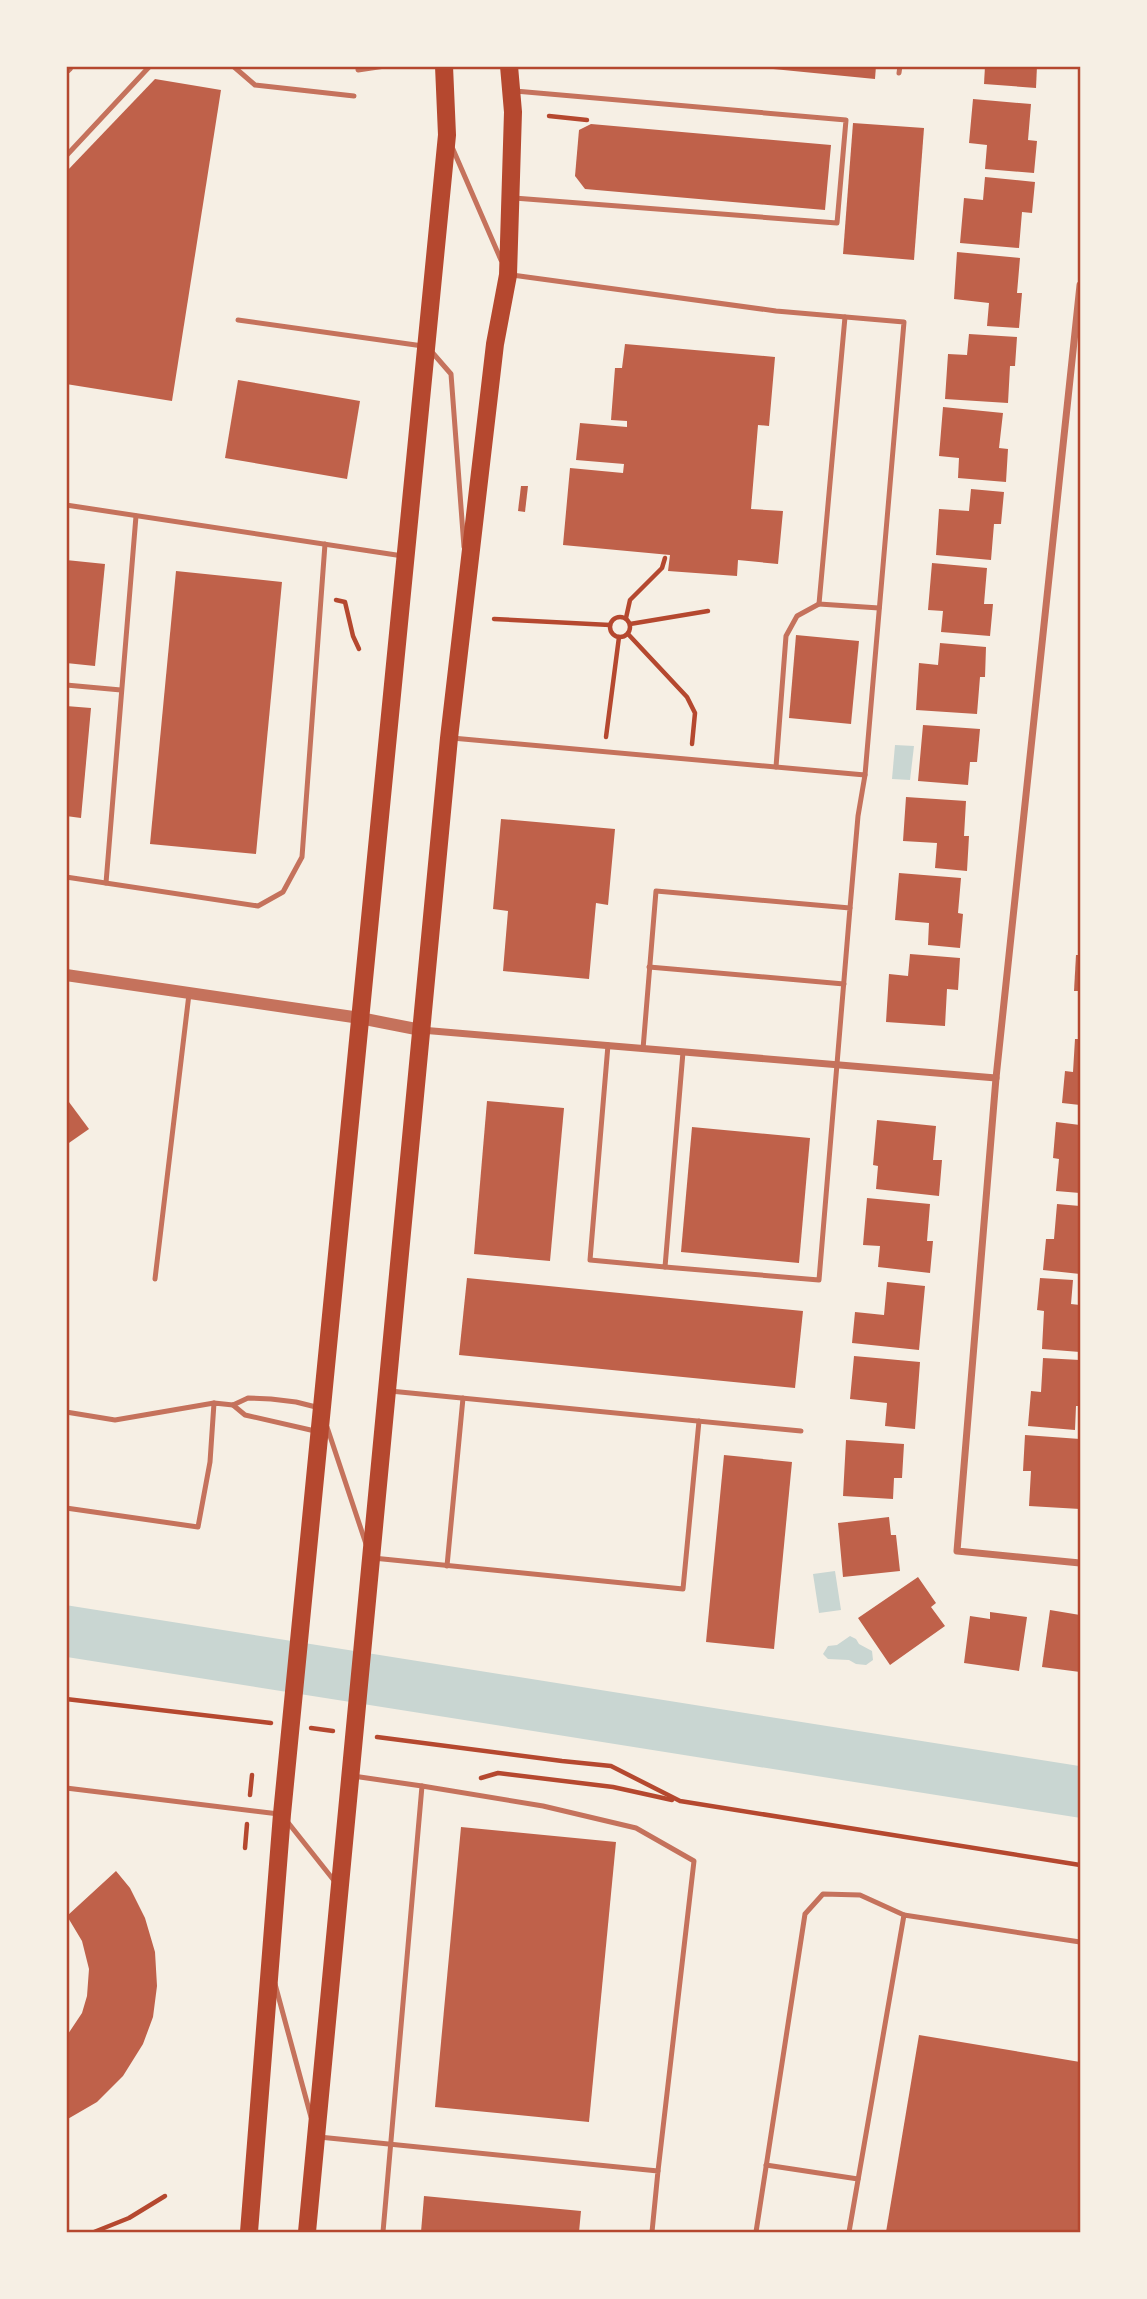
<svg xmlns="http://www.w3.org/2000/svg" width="1147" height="2299" font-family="'Work Sans',sans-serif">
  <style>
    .water { fill: #c9d6d2 }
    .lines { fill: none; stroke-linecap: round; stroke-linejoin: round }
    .river { stroke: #c9d6d2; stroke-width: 51 }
    .building { fill: #bf614a }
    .path { stroke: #b5482f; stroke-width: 4.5 }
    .service { stroke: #c5725c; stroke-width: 5 }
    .minor { stroke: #c5725c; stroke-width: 7 }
    .tertiary { stroke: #c5725c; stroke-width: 12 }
    .primary { stroke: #b5482f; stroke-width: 18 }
    .neatline { fill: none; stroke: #b5482f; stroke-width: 2.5 }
  </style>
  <rect width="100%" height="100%" fill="#f6efe4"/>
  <g class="water">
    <polygon points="895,745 914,746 910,780 892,779"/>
    <polygon points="835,1571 841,1610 819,1613 813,1574"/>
    <polygon points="850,1636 856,1639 859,1644 872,1651 873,1660 866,1665 856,1664 849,1660 828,1659 823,1654 828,1646 837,1645"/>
  </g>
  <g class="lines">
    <polyline class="river" points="66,1631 1080,1792"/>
  </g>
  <g class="building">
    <polygon points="763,66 876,66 875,79 763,68"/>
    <polygon points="985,66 1037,66 1036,88 984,84"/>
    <polygon points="155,79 221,90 172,401 66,384 66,172"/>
    <polygon points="973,99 1031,104 1028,140 1037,141 1034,173 985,169 987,145 969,143"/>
    <polygon points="853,123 924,128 914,260 843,254"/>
    <polygon points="591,124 831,145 825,210 585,189 575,176 579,130"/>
    <polygon points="985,177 1035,182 1032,213 1022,212 1019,248 960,243 964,198 983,200"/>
    <polygon points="957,252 1020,258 1017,293 1022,293 1019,328 987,326 989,303 954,299"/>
    <polygon points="969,334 1017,337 1015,366 1010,366 1008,403 945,399 948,354 967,355"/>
    <polygon points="625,344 775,357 769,426 758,425 751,509 783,511 778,564 738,560 737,576 668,571 670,555 563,545 570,468 623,473 624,464 576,460 580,423 627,427 627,421 611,420 615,368 622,368"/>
    <polygon points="238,380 360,401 347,479 225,458"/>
    <polygon points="943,407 1003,413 999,448 1008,449 1006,482 958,478 959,458 939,456"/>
    <polygon points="521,486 528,486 525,512 518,511"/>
    <polygon points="971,489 1004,492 1001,524 994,524 991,560 936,555 939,509 969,511"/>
    <polygon points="66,560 105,564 95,666 66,663"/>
    <polygon points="932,563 987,568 984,604 993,604 990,636 941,632 943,611 928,610"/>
    <polygon points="176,571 282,582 256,854 150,844"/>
    <polygon points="796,635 859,641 851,724 789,718"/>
    <polygon points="940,643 986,647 985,677 980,677 977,714 916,710 919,663 938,665"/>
    <polygon points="66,706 91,708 81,818 66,816"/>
    <polygon points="923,725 980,729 977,762 970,762 968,785 918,781"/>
    <polygon points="906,797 966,801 964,836 969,836 967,871 935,868 937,843 903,841"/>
    <polygon points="501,819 615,829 608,905 596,903 589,979 503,971 508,911 493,909"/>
    <polygon points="899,873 961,878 958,913 963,914 960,948 928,945 929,923 895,920"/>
    <polygon points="910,954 960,958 958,990 947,989 945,1026 886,1022 889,974 908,976"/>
    <polygon points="1076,955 1080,955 1080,991 1074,991"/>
    <polygon points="1075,1039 1080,1039 1080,1105 1062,1103 1065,1071 1073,1072"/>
    <polygon points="66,1098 89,1129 66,1145"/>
    <polygon points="487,1101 564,1108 550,1261 474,1254"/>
    <polygon points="877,1120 936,1126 933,1160 942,1160 939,1196 876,1189 878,1166 873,1165"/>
    <polygon points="1056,1122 1080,1125 1080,1193 1056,1191 1059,1159 1053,1158"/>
    <polygon points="692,1127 810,1138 799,1263 681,1252"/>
    <polygon points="867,1198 930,1204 927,1241 933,1241 930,1273 878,1267 880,1246 863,1245"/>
    <polygon points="1057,1204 1080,1206 1080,1274 1043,1270 1046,1239 1054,1239"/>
    <polygon points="467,1278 803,1311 795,1388 459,1355"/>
    <polygon points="1040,1278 1073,1280 1071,1304 1080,1305 1080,1352 1042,1349 1044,1311 1037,1310"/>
    <polygon points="887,1282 925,1286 919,1350 852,1343 855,1312 884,1315"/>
    <polygon points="854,1356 920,1362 915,1429 885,1426 887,1403 850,1399"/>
    <polygon points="1043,1358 1080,1360 1080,1406 1076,1406 1075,1430 1028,1426 1031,1391 1041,1392"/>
    <polygon points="1025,1435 1080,1439 1080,1509 1029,1506 1031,1471 1023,1471"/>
    <polygon points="846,1440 904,1444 902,1478 894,1478 893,1499 843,1496"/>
    <polygon points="724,1455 792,1462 774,1649 706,1642"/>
    <polygon points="889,1517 891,1535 896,1535 900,1571 843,1577 838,1523"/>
    <polygon points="918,1577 936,1603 931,1607 945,1626 890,1665 858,1618"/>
    <polygon points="1050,1610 1080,1615 1080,1672 1042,1667"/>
    <polygon points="990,1612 1027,1617 1019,1671 964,1663 970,1616 990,1619"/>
    <polygon points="461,1827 616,1842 589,2122 435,2107"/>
    <polygon points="116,1871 130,1888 145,1918 155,1952 157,1986 153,2017 143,2044 123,2076 97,2102 66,2120 66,2037 82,2013 87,1996 89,1969 82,1941 67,1916"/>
    <polygon points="919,2035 1080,2062 1080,2232 886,2232"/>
    <polygon points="424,2196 581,2211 579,2232 421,2232"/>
  </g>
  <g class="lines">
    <g class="path">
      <polyline points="549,116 587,120"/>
      <polyline points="336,600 345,602 353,636 359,649"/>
      <circle cx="620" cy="627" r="10"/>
      <polyline points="626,618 630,600 662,568 665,558"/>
      <polyline points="494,619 610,625"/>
      <polyline points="630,624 708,611"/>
      <polyline points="628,634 687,697 695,713 692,744"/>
      <polyline points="606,737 619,637"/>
      <polyline points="66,1699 271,1723"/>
      <polyline points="311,1728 333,1731"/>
      <polyline points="377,1737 562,1761 611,1766 680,1801 1080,1865"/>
      <polyline points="481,1778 498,1773 613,1787 672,1800"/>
      <polyline points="250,1795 252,1775"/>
      <polyline points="245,1848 247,1824"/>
      <polyline points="94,2232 129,2218 165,2196"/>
    </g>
    <g class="service">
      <polyline points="233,66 255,85 354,96"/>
      <polyline points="358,70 385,66"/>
      <polyline points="899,73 900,66"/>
      <polyline points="452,147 501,260"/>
      <polyline points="66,156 150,66"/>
      <polyline points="514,198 837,223 846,120 515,91"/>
      <polyline points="845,317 819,604 879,608"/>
      <polyline points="238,320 423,346"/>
      <polyline points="431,351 451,374 464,547"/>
      <polyline points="66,505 403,556"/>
      <polyline points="66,685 121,690"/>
      <polyline points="452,738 865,775 904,322 776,311 512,275"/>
      <polyline points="776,767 786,636 797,616 819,604"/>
      <polyline points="66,877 258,906 283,892 302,857 325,544"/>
      <polyline points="106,883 136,516"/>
      <polyline points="850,908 858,816 865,775"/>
      <polyline points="649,967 844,984"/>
      <polyline points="608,1045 590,1260 665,1267 683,1052"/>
      <polyline points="643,1049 656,891 850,908 819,1280 665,1267"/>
      <polyline points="155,1279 189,994"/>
      <polyline points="390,1391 801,1431"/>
      <polyline points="233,1405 245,1415 315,1431"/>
      <polyline points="66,1412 115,1420 214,1403"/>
      <polyline points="327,1427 366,1544"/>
      <polyline points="66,1508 198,1527 210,1462 214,1403 233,1405 248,1398 271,1399 296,1402 320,1408"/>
      <polyline points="373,1558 683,1589 699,1421"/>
      <polyline points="447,1566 463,1398"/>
      <polyline points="353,1776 422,1786 383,2232"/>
      <polyline points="422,1786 543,1806 636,1828 694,1861 658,2171"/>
      <polyline points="66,1788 279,1814"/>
      <polyline points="286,1820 336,1883"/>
      <polyline points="275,1984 311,2117"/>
      <polyline points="319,2137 658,2171 652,2232"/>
      <polyline points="766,2165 858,2179"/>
      <polyline points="756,2232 805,1914 823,1894 860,1895 904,1915"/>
      <polyline points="849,2232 904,1915 1080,1942"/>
    </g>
    <g class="minor">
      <polyline points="1080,285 996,1078 957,1551 1080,1563"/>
      <polyline points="421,1030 996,1078"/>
    </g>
    <g class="tertiary">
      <polyline points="66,68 68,66"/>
      <polyline points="66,975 360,1018 421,1030"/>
    </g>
    <g class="primary">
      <polyline points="249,2232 282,1814 447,135 444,66"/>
      <polyline points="307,2232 449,738 495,344 508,275 513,112 509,66"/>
    </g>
  </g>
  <rect width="1147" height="2299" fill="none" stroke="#f6efe4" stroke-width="136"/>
  <rect x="68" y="68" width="1011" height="2163" class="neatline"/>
</svg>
